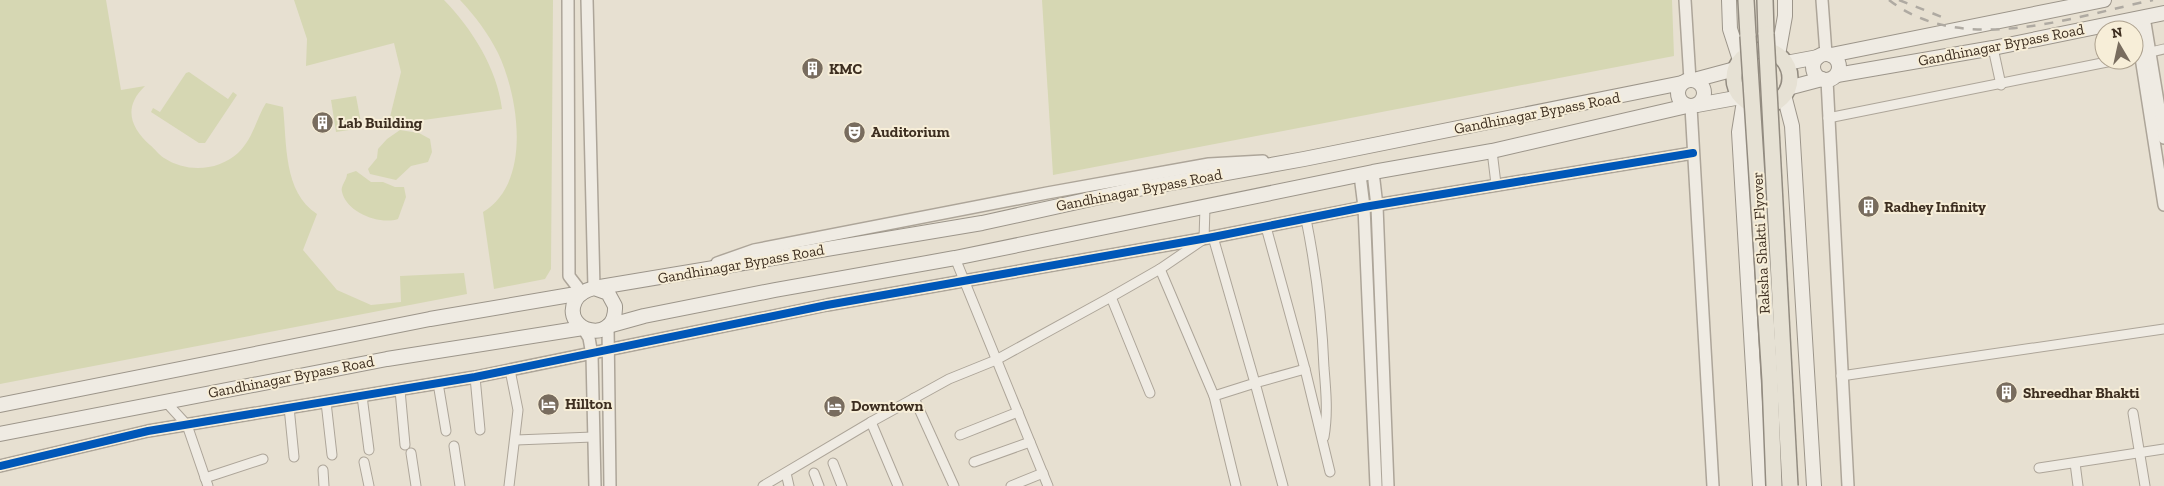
<svg xmlns="http://www.w3.org/2000/svg" width="2164" height="486" font-family="'Zilla Slab',serif">
  <style>
    .green { fill: #d6d7b3 }
    .lines { fill: none; stroke-linecap: round; stroke-linejoin: round }
    .minor-casing { stroke: #ada599; stroke-width: 11 }
    .tertiary-casing { stroke: #ada599; stroke-width: 14 }
    .secondary-casing { stroke: #9c958a; stroke-width: 16 }
    .primary-casing { stroke: #928b80; stroke-width: 18 }
    .minor { stroke: #efebe3; stroke-width: 9 }
    .tertiary { stroke: #efebe3; stroke-width: 11 }
    .secondary { stroke: #efebe3; stroke-width: 14 }
    .primary { stroke: #e6e1d4; stroke-width: 15 }
    .rail { stroke: #afaaa2; stroke-width: 2.5; stroke-dasharray: 9 9; stroke-linecap: butt }
    .primary-bridge-casing { stroke: #928b80; stroke-width: 18; stroke-linecap: butt }
    .primary-bridge { stroke: #e6e1d4; stroke-width: 15 }
    .cycleway-casing { stroke: #f7eed8; stroke-width: 11 }
    .cycleway { stroke: #0057b8; stroke-width: 8 }
    .labels { text-anchor: middle; dominant-baseline: central; stroke-width: 4; stroke-linejoin: round; paint-order: stroke }
    .street-label { font-size: 15px; fill: #3d2e20; stroke: #f7eed8 }
    .poi-label { font-size: 15px; font-weight: bold; fill: #3d2e20; stroke: #f7eed8; text-anchor: start }
  </style>
  <rect width="100%" height="100%" fill="#e7e0d1"/>
  <g class="green">
    <path d="M 0,0 L 106,0 L 121,90 L 145,86 C 123,107 130,127 150,145 C 155,149 158,154 164,158 C 187,173 218,171 238,153 C 253,139 256,119 266,103 L 283,107 C 287,143 283,192 317,214 L 303,250 L 337,290 L 371,305 L 401,302 L 400,276 L 464,273 L 467,294 L 0,384 Z"/>
    <path d="M 294,0 L 444,0 C 472,29 497,68 502,109 L 388,125 L 401,72 L 394,43 L 306,66 L 307,39 Z"/>
    <path d="M 460,0 L 553,0 L 551,269 L 545,279 L 494,289 L 483,212 C 532,183 519,97 498,53 C 488,33 475,16 460,0 Z"/>
    <polygon points="1042,0 1672,0 1674,56 1053,175"/>
    <polygon points="189,72 228,99 233,92 237,95 205,143 199,143 151,112 153,108 160,112 186,73"/>
    <polygon points="356,96 362,128 336,132 331,100"/>
    <polygon points="400,130 419,133 430,139 432,152 428,162 411,166 396,180 370,174 368,169 377,158 378,149 387,139"/>
    <path d="M 356,171 L 371,182 L 383,182 L 395,187 L 404,187 L 406,197 L 398,219 C 380,225 347,213 342,192 C 340,186 347,180 347,174 Z"/>
  </g>
  <g class="lines">
    <defs>
      <g id="minor">
        <polyline points="1993,48 2001,85"/>
        <polyline points="2134,56 2164,49"/>
        <polyline points="1828,118 2117,60"/>
        <polyline points="1492,151 1496,184"/>
        <path d="M 1306,219 C 1316,269 1322,317 1324,368 C 1326,391 1328,414 1324,437"/>
        <polyline points="1266,227 1305,369 1330,472"/>
        <polyline points="955,258 1048,486"/>
        <polyline points="1160,269 1214,396 1255,383 1213,237"/>
        <polyline points="1111,297 1150,393"/>
        <polyline points="1841,376 2164,329"/>
        <polyline points="475,377 480,430"/>
        <polyline points="438,383 446,431"/>
        <polyline points="400,390 405,445"/>
        <polyline points="362,396 369,450"/>
        <polyline points="1214,396 1236,486"/>
        <polyline points="914,398 954,486"/>
        <polyline points="165,401 187,425 208,486"/>
        <polyline points="326,402 332,455"/>
        <polyline points="289,407 294,457"/>
        <polyline points="2133,413 2145,486"/>
        <polyline points="871,422 898,486"/>
        <polyline points="960,435 1018,412"/>
        <polyline points="516,440 593,437"/>
        <polyline points="454,446 460,486"/>
        <polyline points="411,453 416,486"/>
        <polyline points="364,462 369,486"/>
        <polyline points="974,462 1030,442"/>
        <polyline points="833,463 842,486"/>
        <polyline points="2075,463 2078,486"/>
        <polyline points="2039,468 2164,449"/>
        <polyline points="323,470 324,486"/>
        <polyline points="786,473 789,486"/>
        <polyline points="814,473 819,486"/>
        <polyline points="205,478 263,459"/>
        <polyline points="509,486 518,410 510,370"/>
        <polyline points="763,486 871,422 949,379 996,360 1111,297 1160,269 1204,239 1205,207"/>
        <polyline points="1011,486 1043,473"/>
        <polyline points="1283,486 1255,383 1305,369"/>
      </g>
      <g id="tertiary">
        <polyline points="568,0 569,276 582,293"/>
        <polyline points="587,0 594,288"/>
        <polyline points="1685,0 1690,80"/>
        <polyline points="1822,0 1826,54"/>
        <polyline points="2144,17 2164,138"/>
        <polyline points="2135,19 2164,205"/>
        <polyline points="1827,80 1848,486"/>
        <polyline points="1691,107 1713,486"/>
        <polyline points="1373,172 1377,206 1388,486"/>
        <polyline points="1360,175 1364,207 1376,486"/>
        <polyline points="717,263 754,250 1047,193 1209,164 1263,161"/>
        <polyline points="608,326 610,486"/>
        <polyline points="583,328 589,338 592,355 595,486"/>
        <polyline points="0,466 148,431 475,377 827,305 1213,237 1364,207 1693,153"/>
      </g>
      <g id="secondary">
        <polyline points="1729,0 1730,29 1740,60"/>
        <circle cx="1826" cy="67" r="13"/>
        <polyline points="1778,55 1785,16 1785,0"/>
        <polyline points="1831,55 2104,0"/>
        <polyline points="1786,63 1818,57"/>
        <polyline points="1837,75 1993,48 2164,13"/>
        <circle cx="1691" cy="93" r="13"/>
        <polyline points="1694,80 1735,69"/>
        <polyline points="1788,88 1822,79"/>
        <polyline points="1784,95 1792,126 1814,486"/>
        <polyline points="1744,101 1739,132 1760,486"/>
        <polyline points="1697,105 1741,97"/>
        <path d="M 594,288 L 608,293 L 615,306 C 617,346 561,332 575,301 C 579,293 586,290 594,288 L 982,223 L 1127,191 L 1304,159 L 1682,83"/>
        <polyline points="608,326 644,316 775,290 955,258 1373,172 1492,151 1687,106"/>
        <polyline points="0,405 430,319 582,293"/>
        <polyline points="0,434 387,359 583,328"/>
      </g>
      <g id="primary">
        <polyline points="1746,0 1748,36"/>
        <polyline points="1765,0 1766,34"/>
        <circle cx="1762" cy="78" r="28"/>
      </g>
    </defs>
    <use href="#minor" class="minor-casing"/>
    <use href="#tertiary" class="tertiary-casing"/>
    <use href="#secondary" class="secondary-casing"/>
    <use href="#primary" class="primary-casing"/>
    <use href="#minor" class="minor"/>
    <use href="#tertiary" class="tertiary"/>
    <use href="#secondary" class="secondary"/>
    <use href="#primary" class="primary"/>
    <g class="rail">
      <path d="M 1889,0 C 1962,57 2072,17 2153,0"/>
      <polyline points="1899,0 1947,19"/>
    </g>
    <defs>
      <g id="primary-bridge">
        <polyline points="1766,34 1790,486"/>
        <polyline points="1748,36 1770,380 1774,486"/>
      </g>
    </defs>
    <use href="#primary-bridge" class="primary-bridge-casing"/>
    <use href="#primary-bridge" class="primary-bridge"/>
    <defs>
      <polyline id="cycleway" points="0,466 148,431 475,377 827,305 1213,237 1364,207 1693,153"/>
    </defs>
    <use href="#cycleway" class="cycleway-casing"/>
    <use href="#cycleway" class="cycleway"/>
  </g>
  <defs>
    <symbol id="building-disc" viewBox="-11 -11 22 22"><circle r="9.5" fill="#786c5e" stroke="#f7eed8"/><path d="M-4-6H4V6H1V3H-1V6H-4ZM-2.5-4.3h1.7v1.8h-1.7ZM.8-4.3h1.7v1.8H.8ZM-2.5-1h1.7V.8h-1.7ZM.8-1h1.7V.8H.8Z" fill="#fff"/></symbol>
    <symbol id="theatre-disc" viewBox="-11 -11 22 22"><circle r="9.5" fill="#786c5e" stroke="#f7eed8"/><path d="M-5-5.5Q0-4 5-5.5V0Q5 5 0 6Q-5 5-5 0ZM-3.3-2.5H-1v1.5H-3.3ZM1-2.5H3.3v1.5H1ZM-2.8 1Q0 5.5 2.8 1Z" fill="#fff"/></symbol>
    <symbol id="hotel-disc" viewBox="-11 -11 22 22"><circle r="9.5" fill="#786c5e" stroke="#f7eed8"/><path d="M-6-4.5h1.5V1H6V5H4.5V3h-9V5H-6ZM-4 0a1.8 1.8 0 1 1 3.6 0ZM.5 0V-2.5h3Q6-2.5 6 0Z" fill="#fff"/></symbol>
  </defs>
  <g fill-rule="evenodd">
    <use href="#building-disc" x="800" y="56" width="25" height="25"/>
    <use href="#building-disc" x="310" y="110" width="25" height="25"/>
    <use href="#theatre-disc" x="842" y="120" width="25" height="25"/>
    <use href="#building-disc" x="1856" y="194" width="25" height="25"/>
    <use href="#building-disc" x="1994" y="380" width="25" height="25"/>
    <use href="#hotel-disc" x="536" y="392" width="25" height="25"/>
    <use href="#hotel-disc" x="822" y="394" width="25" height="25"/>
  </g>
  <g class="labels">
    <g class="street-label">
      <text transform="translate(2001 45) rotate(-11)">Gandhinagar Bypass Road</text>
      <text transform="translate(1537 113) rotate(-11)">Gandhinagar Bypass Road</text>
      <text transform="translate(1139 190) rotate(-11)">Gandhinagar Bypass Road</text>
      <text transform="translate(1761 243) rotate(-93)">Raksha Shakti Flyover</text>
      <text transform="translate(741 264) rotate(-10)">Gandhinagar Bypass Road</text>
      <text transform="translate(291 377) rotate(-11)">Gandhinagar Bypass Road</text>
    </g>
    <g class="poi-label">
      <text x="829" y="69">KMC</text>
      <text x="338" y="123">Lab Building</text>
      <text x="871" y="132">Auditorium</text>
      <text x="1884" y="207">Radhey Infinity</text>
      <text x="2023" y="393">Shreedhar Bhakti</text>
      <text x="565" y="404">Hillton</text>
      <text x="851" y="406">Downtown</text>
    </g>
  </g>
  <g transform="translate(2119 45) rotate(351)"><circle r="24" fill="#f7eed8" stroke="#ada18e"/>
  <path d="M0-4L9 19L0 12L-9 19Z" fill="#786c5e"/>
  <text y="-8" font-size="14" font-weight="bold" text-anchor="middle" fill="#3d2e20">N</text>
  </g>
</svg>
